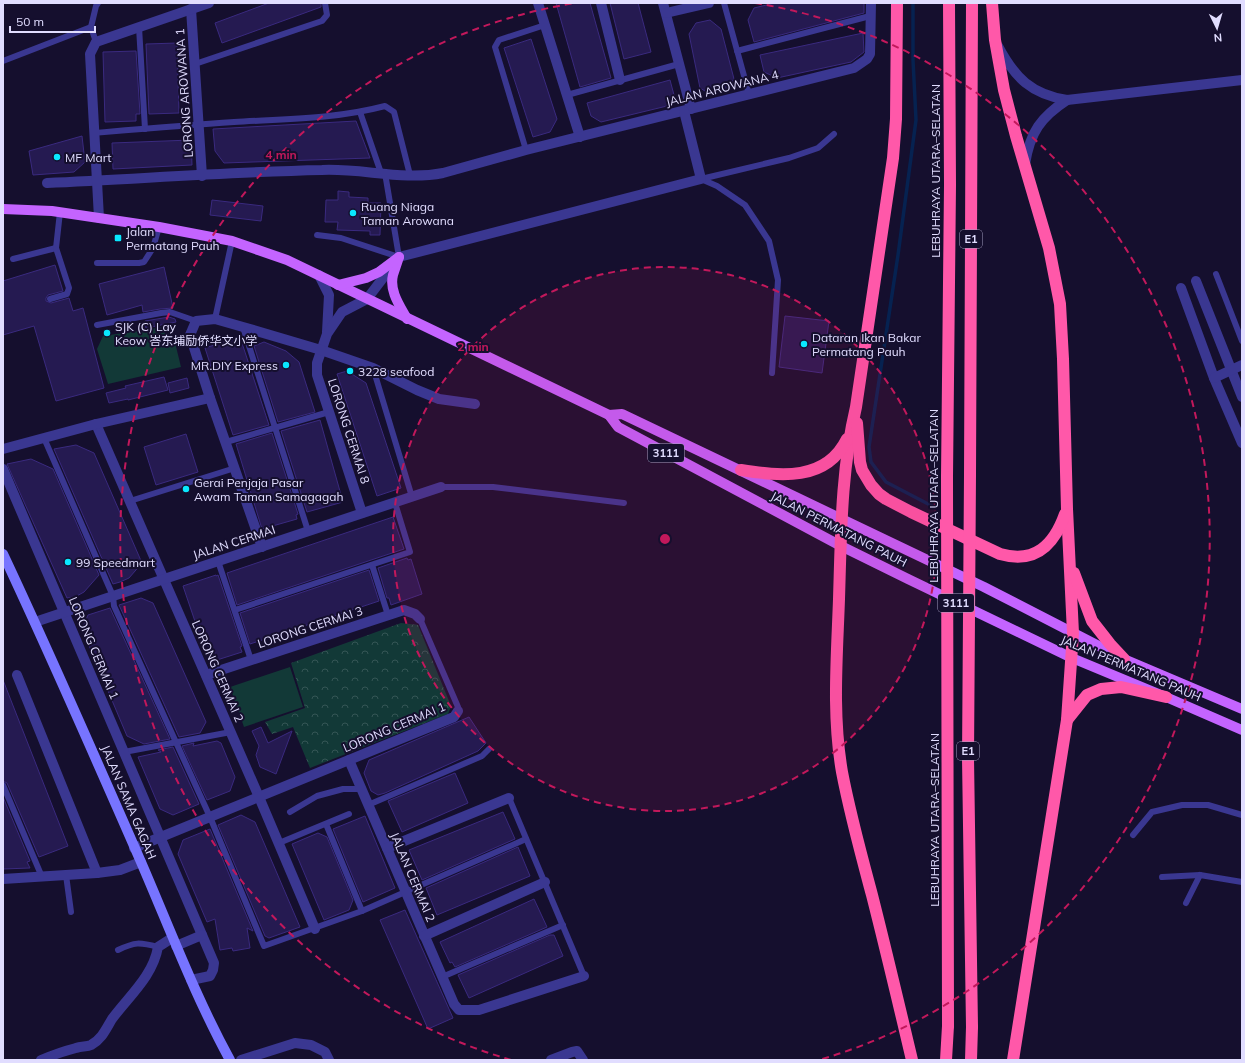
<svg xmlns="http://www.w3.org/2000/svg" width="1245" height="1063" font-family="Mulish,'Noto Sans SC',sans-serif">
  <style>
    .park { fill: url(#park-crowns) }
    .pitch { fill: #123937 }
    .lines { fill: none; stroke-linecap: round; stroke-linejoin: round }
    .stream { stroke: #062251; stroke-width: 3.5 }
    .building { fill: #251a51; stroke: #3a2a7f }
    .lane { stroke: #3a3791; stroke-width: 6 }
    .street { stroke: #3a3791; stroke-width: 10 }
    .secondary { stroke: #7774ff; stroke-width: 10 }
    .primary { stroke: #c464ff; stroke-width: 10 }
    .highway { stroke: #ff58a9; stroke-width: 12 }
    .highway-bridge { stroke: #ff58a9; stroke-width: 12 }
    .ring { fill: none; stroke: #c2185b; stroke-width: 2; stroke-dasharray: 7 5 }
    .poi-dot { fill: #09e8ff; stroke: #150f2e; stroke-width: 1.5 }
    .labels { text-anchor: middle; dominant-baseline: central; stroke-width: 4; stroke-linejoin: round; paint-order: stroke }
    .shield { fill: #150f2e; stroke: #a49fc0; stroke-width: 1 }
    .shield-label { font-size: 11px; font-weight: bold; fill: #e1ddff }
    .street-label { font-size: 12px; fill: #e1ddff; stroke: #150f2e }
    .poi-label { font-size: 12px; fill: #e1ddff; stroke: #150f2e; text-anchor: start }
    .centre { fill: #c2185b; stroke: #150f2e; stroke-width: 2 }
    .ring-label { font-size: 12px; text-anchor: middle; font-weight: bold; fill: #c2185b; stroke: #150f2e; stroke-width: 4; stroke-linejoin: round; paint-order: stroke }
  </style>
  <defs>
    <pattern id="park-crowns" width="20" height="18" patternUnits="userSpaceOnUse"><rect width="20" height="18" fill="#123937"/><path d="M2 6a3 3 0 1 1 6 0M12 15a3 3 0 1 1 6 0" fill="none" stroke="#345555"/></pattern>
  </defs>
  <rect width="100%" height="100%" fill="#150f2e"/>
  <polygon class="park" points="401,623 418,625 451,706 448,714 310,768 293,727 272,734 265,722 305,708 291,663"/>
  <g class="pitch">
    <polygon points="171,326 181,367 108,384 97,349 103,336"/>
    <polygon points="290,667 303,707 244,727 230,687"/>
  </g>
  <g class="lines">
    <polyline class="stream" points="913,3 913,60 916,120 898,255 869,447 871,462 886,482 932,506"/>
  </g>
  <g class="building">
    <polygon points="269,3 321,3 321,7 222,43 215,23"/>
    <polygon points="556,3 590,3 611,78 580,87"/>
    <polygon points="610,3 638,3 651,52 624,59"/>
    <polygon points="775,3 864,3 864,13 754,42 748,20 754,8"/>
    <polygon points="710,20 721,29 734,79 726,90 710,94 700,88 689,34 696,23"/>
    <polygon points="863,33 864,52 851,62 777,78 764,72 760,55"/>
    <polygon points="531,39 557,119 550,132 533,137 504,48"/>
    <polygon points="177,43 179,113 149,114 146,44"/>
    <polygon points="136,51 140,114 136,114 136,121 105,122 103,52"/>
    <polygon points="670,80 674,95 667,106 601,122 591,116 587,103"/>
    <polygon points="356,121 370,158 224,163 215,151 213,129"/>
    <polygon points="82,136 85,162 74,172 33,175 29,151"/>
    <polygon points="191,140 192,165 113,169 112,143"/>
    <polygon points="338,191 349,192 349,197 368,198 368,203 381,203 380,235 370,235 370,231 337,230 338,222 325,222 326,200 338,200"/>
    <polygon points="212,200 263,206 261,221 210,215"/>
    <polygon points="55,265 63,291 48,295 46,298 46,301 51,303 69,298 73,311 83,308 104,388 56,401 34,326 3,335 3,281"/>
    <polygon points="164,267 173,308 160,309 143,312 142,305 107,315 99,284"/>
    <polygon points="785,316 829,321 822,373 779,367"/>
    <polygon points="169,317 175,319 176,322 146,328 145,321"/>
    <polygon points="240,337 269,425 233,435 205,348"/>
    <polygon points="264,342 286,351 299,362 315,412 278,422 254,346"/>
    <polygon points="347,371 366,383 401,488 377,496 337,374"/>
    <polygon points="164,377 168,390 128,400 128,399 109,403 106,393 126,388 125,386"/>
    <polygon points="187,378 189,388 170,393 168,383"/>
    <polygon points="320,420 343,502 307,512 281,431"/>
    <polygon points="272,433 298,514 296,515 297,519 262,529 236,444"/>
    <polygon points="186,434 198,472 156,485 144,447"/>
    <polygon points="76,445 94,453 142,563 129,578 120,582 113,584 54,449"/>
    <polygon points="31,459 53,469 99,575 84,592 75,597 67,598 7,464"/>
    <polygon points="393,517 404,549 237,605 227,573"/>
    <polygon points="407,558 408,560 411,559 422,594 391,605 389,598 387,598 378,568"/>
    <polygon points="369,570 379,601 250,644 240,613"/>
    <polygon points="216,575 216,576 218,575 242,646 240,647 242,652 217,660 214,650 202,642 183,586"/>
    <polygon points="141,598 153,603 206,722 200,733 179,737 119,605"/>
    <polygon points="110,608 170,739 144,744 127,736 82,629 88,615"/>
    <polygon points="3,680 68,846 39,857 7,783 3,781"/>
    <polygon points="469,717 486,743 478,751 385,793 378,795 371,791 364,773 369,760"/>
    <polygon points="261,727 268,743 292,731 276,774 260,767 256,755 259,746 252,731"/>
    <polygon points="217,741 221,743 235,777 230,791 207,800 182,746 194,743 193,746"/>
    <polygon points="173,747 199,804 173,815 160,809 138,757 161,752 158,750"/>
    <polygon points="455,773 468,803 402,832 388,801"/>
    <polygon points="3,797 30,861 27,862 30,868 3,869"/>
    <polygon points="503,812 515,839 422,880 409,850"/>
    <polygon points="241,815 255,822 300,927 269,938 265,936 218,825"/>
    <polygon points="365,816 395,888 363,902 333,829"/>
    <polygon points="210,829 253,931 247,928 250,948 233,951 232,948 220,950 215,919 207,922 178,854 183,840"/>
    <polygon points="318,833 327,837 353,900 349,910 324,920 292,844"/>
    <polygon points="518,847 530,876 437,915 426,888"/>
    <polygon points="534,899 547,927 455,967 452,962 450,963 440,942"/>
    <polygon points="405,910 453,1018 428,1029 380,920"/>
    <polygon points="550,935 554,935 563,956 469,998 458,975"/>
  </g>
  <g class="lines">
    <g class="lane">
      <polyline points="724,3 749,94"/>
      <polyline points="91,27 96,6 98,3"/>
      <polyline points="139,27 145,129"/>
      <polyline points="737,51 870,16"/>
      <polyline points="3,61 91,27 96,42"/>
      <polyline points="195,64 322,21 327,15 325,3"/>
      <polyline points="567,95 679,64"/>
      <polyline points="360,112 381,173"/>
      <path d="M 94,133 C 141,129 187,125 234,122 C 285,119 336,119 385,106 L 394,112 L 410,175"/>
      <polyline points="526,150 495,47 499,40 545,25"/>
      <polyline points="701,179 717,186 745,205 769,241 778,280 772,373"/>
      <polyline points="701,179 789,158 818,148 834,134"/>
      <polyline points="317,235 341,238 399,257 385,173"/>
      <polyline points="13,259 56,248"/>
      <polyline points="97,263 139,263 144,262 153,248 159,227"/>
      <polyline points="1216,274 1242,341"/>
      <polyline points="50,299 67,294 69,288 56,248 60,212"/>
      <polyline points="215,319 232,241"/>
      <polyline points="97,325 161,313 170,312 196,321"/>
      <polyline points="243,327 308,531"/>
      <polyline points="373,368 412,497"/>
      <polyline points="44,438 113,596 114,606 210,817 264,946 362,911 526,839"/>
      <polyline points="226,442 329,412"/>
      <polyline points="441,487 493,487 624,503"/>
      <polyline points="130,501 235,468"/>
      <polyline points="218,561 251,660"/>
      <polyline points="372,565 388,615"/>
      <polyline points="235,610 410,552 395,503"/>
      <polyline points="420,619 458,707 458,711"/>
      <polyline points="124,752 231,732"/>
      <polyline points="3,785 42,877"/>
      <polyline points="509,798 584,976"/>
      <polyline points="368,805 482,756 489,749"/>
      <polyline points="290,812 317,796 343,789 361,789"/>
      <polyline points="326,824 362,911"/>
      <polyline points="1133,835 1152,812 1182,805 1208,805 1242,815"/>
      <polyline points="279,843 349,814"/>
      <polyline points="66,875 71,912"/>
      <polyline points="1162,877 1200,875 1242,882"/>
      <polyline points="1186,903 1200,875"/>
      <path d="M 118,950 C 135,942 139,942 158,947"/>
      <polyline points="442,977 563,925"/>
    </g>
    <g class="street">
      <polyline points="538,3 580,137"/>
      <polyline points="601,3 620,80"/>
      <polyline points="663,3 691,109"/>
      <polyline points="191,9 202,176"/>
      <polyline points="666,13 709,3"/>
      <path d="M 998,46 C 1015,78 1031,94 1067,100 L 1242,80"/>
      <path d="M 1025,164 C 1030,132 1041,117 1067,100"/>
      <path d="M 47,183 C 138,179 230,172 322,170 C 362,168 403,181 443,173 L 526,150 L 854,68 L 867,59 L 870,54 L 871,3"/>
      <polyline points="99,218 90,54 96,42 209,3"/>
      <polyline points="319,275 329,295 327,332"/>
      <polyline points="1196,281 1242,397"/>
      <polyline points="1181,288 1214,378 1242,443"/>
      <polyline points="1214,378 1242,365"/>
      <polyline points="96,424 259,797 315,929"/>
      <polyline points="3,449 96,424 210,398"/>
      <polyline points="3,469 214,963 213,970 210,976 191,980"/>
      <polyline points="362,513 317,375 317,363 327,334 342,312 367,299 399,257 701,179 684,111"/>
      <polyline points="262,547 210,398 190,335 196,321 215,319 243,327 321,350 373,368 417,390 439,399 475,404"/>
      <polyline points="35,622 441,487"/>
      <polyline points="17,675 97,873"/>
      <polyline points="206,675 404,610 415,614 420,619"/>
      <polyline points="349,760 454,1004 459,1010 479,1010 584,976"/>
      <polyline points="134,848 454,717 458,711"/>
      <polyline points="387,848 509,798"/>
      <polyline points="3,879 97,873 120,870 141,862"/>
      <polyline points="424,936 545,882"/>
      <polyline points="176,946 202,935"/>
      <path d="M 41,1060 C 53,1055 64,1051 76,1048 C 81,1046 87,1047 91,1045 C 102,1039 106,1029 112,1019 C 129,996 153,976 158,947 L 172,938"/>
      <polyline points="241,1060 295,1043 311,1045 325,1052 329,1060"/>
      <polyline points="551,1060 572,1052 577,1051 583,1060"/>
    </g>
    <path class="secondary" d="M 3,554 C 51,656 96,759 141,862 C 170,929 195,996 230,1060"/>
    <g class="primary">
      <polyline points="3,209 52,211 159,227 232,241 287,260 609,415 618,427 841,546 908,579 1072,658 1166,697 1242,730"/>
      <path d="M 399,257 C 397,263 395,269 393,275 C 389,291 400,306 407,319"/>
      <polyline points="338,285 366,278 379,272 399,257"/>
      <polyline points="609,415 622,414 984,587 1124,659 1242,709"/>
    </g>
    <g class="highway">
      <path d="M 897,3 L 896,119 L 893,158 L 856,407 C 841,470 841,535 839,599 C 837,658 832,714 842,772 C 850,814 861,854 872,895 C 886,950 899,1005 912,1060"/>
      <polyline points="992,3 995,40 1004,90 1016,136 1049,248 1060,304 1063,359 1067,509 1073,633 1067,720 1013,1060"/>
      <path d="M 857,423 L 860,462 L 862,470 L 871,485 L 879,494 L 886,499 L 911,512 L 1000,554 C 1035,564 1054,545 1065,514"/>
      <path d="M 741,470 C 780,476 826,482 847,439"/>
      <polyline points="970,475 972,3"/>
      <polyline points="947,477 950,185 949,3"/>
      <polyline points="1074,573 1092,621 1110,644 1124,659"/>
      <polyline points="1067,720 1087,695 1101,689 1121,687 1166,697"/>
      <polyline points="946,1060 948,1026"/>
      <polyline points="971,1060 972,1027"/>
    </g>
    <g class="highway-bridge">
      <polyline points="970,475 968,758 972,1027"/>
      <polyline points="947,477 948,1026"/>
    </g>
  </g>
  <circle cx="665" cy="539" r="272" fill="#c2185b" fill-opacity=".12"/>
  <g class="ring">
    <circle cx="665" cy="539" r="272"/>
    <path d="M511 1060A543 543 0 0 1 575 3M755 3A543 543 0 0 1 819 1060"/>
  </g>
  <g class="poi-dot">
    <circle cx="57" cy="157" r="4"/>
    <circle cx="353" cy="213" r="4"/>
    <rect x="114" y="234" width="8" height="8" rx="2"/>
    <circle cx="107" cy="333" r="4"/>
    <circle cx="804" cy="344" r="4"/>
    <circle cx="286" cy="365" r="4"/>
    <circle cx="350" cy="371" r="4"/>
    <circle cx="186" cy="489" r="4"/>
    <circle cx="68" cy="562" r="4"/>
  </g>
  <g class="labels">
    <g class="shield">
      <rect x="960" y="230" width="22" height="18" rx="3"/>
      <rect x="648" y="444" width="36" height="18" rx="3"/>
      <rect x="938" y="594" width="36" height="18" rx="3"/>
      <rect x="957" y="742" width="22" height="18" rx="3"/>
    </g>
    <g class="shield-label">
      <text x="971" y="239">E1</text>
      <text x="666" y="453">3111</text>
      <text x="956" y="603">3111</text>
      <text x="968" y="751">E1</text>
    </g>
    <g class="street-label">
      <text transform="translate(722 88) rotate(-14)">JALAN AROWANA 4</text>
      <text transform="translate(184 93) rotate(-94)">LORONG AROWANA 1</text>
      <text transform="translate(935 171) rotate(-90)">LEBUHRAYA UTARA–SELATAN</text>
      <text transform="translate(349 431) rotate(72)">LORONG CERMAI 8</text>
      <text transform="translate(933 496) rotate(-90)">LEBUHRAYA UTARA–SELATAN</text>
      <text transform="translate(839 529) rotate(27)">JALAN PERMATANG PAUH</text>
      <text transform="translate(234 542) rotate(-18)">JALAN CERMAI</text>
      <text transform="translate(310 627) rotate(-18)">LORONG CERMAI 3</text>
      <text transform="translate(94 648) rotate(67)">LORONG CERMAI 1</text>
      <text transform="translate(1131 668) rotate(23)">JALAN PERMATANG PAUH</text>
      <text transform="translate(218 671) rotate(66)">LORONG CERMAI 2</text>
      <text transform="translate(394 727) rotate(-23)">LORONG CERMAI 1</text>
      <text transform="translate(129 802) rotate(67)">JALAN SAMA GAGAH</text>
      <text transform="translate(934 820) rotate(-90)">LEBUHRAYA UTARA–SELATAN</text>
      <text transform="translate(413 877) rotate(67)">JALAN CERMAI 2</text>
    </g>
    <g class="poi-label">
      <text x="65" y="157">MF Mart</text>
      <text x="361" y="206">Ruang Niaga<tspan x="361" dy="14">Taman Arowana</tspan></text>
      <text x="126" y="231">Jalan<tspan x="126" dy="14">Permatang Pauh</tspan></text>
      <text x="115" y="326">SJK (C) Lay<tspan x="115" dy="14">Keow 峇东埔励侨华文小学</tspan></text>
      <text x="812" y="337">Dataran Ikan Bakar<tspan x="812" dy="14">Permatang Pauh</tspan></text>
      <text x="278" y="365" text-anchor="end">MR.DIY Express</text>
      <text x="358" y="371">3228 seafood</text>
      <text x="194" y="482">Gerai Penjaja Pasar<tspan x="194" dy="14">Awam Taman Samagagah</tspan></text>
      <text x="76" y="562">99 Speedmart</text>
    </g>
  </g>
  <circle cx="665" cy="539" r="6" class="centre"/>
  <g class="ring-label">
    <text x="281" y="159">4 min</text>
    <text x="473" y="351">2 min</text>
  </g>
  <rect width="1245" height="1063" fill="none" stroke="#e1ddff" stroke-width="8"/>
  <g transform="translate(1217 28) rotate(175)" stroke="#150f2e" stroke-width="3" paint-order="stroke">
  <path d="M0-3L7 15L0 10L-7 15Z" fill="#e1ddff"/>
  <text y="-6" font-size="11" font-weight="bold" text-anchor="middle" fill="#e1ddff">N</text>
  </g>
  <path d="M10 26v6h85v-6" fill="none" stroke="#e1ddff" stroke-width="2"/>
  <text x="16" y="26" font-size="12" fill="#e1ddff" stroke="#150f2e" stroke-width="3" paint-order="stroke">50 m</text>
</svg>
